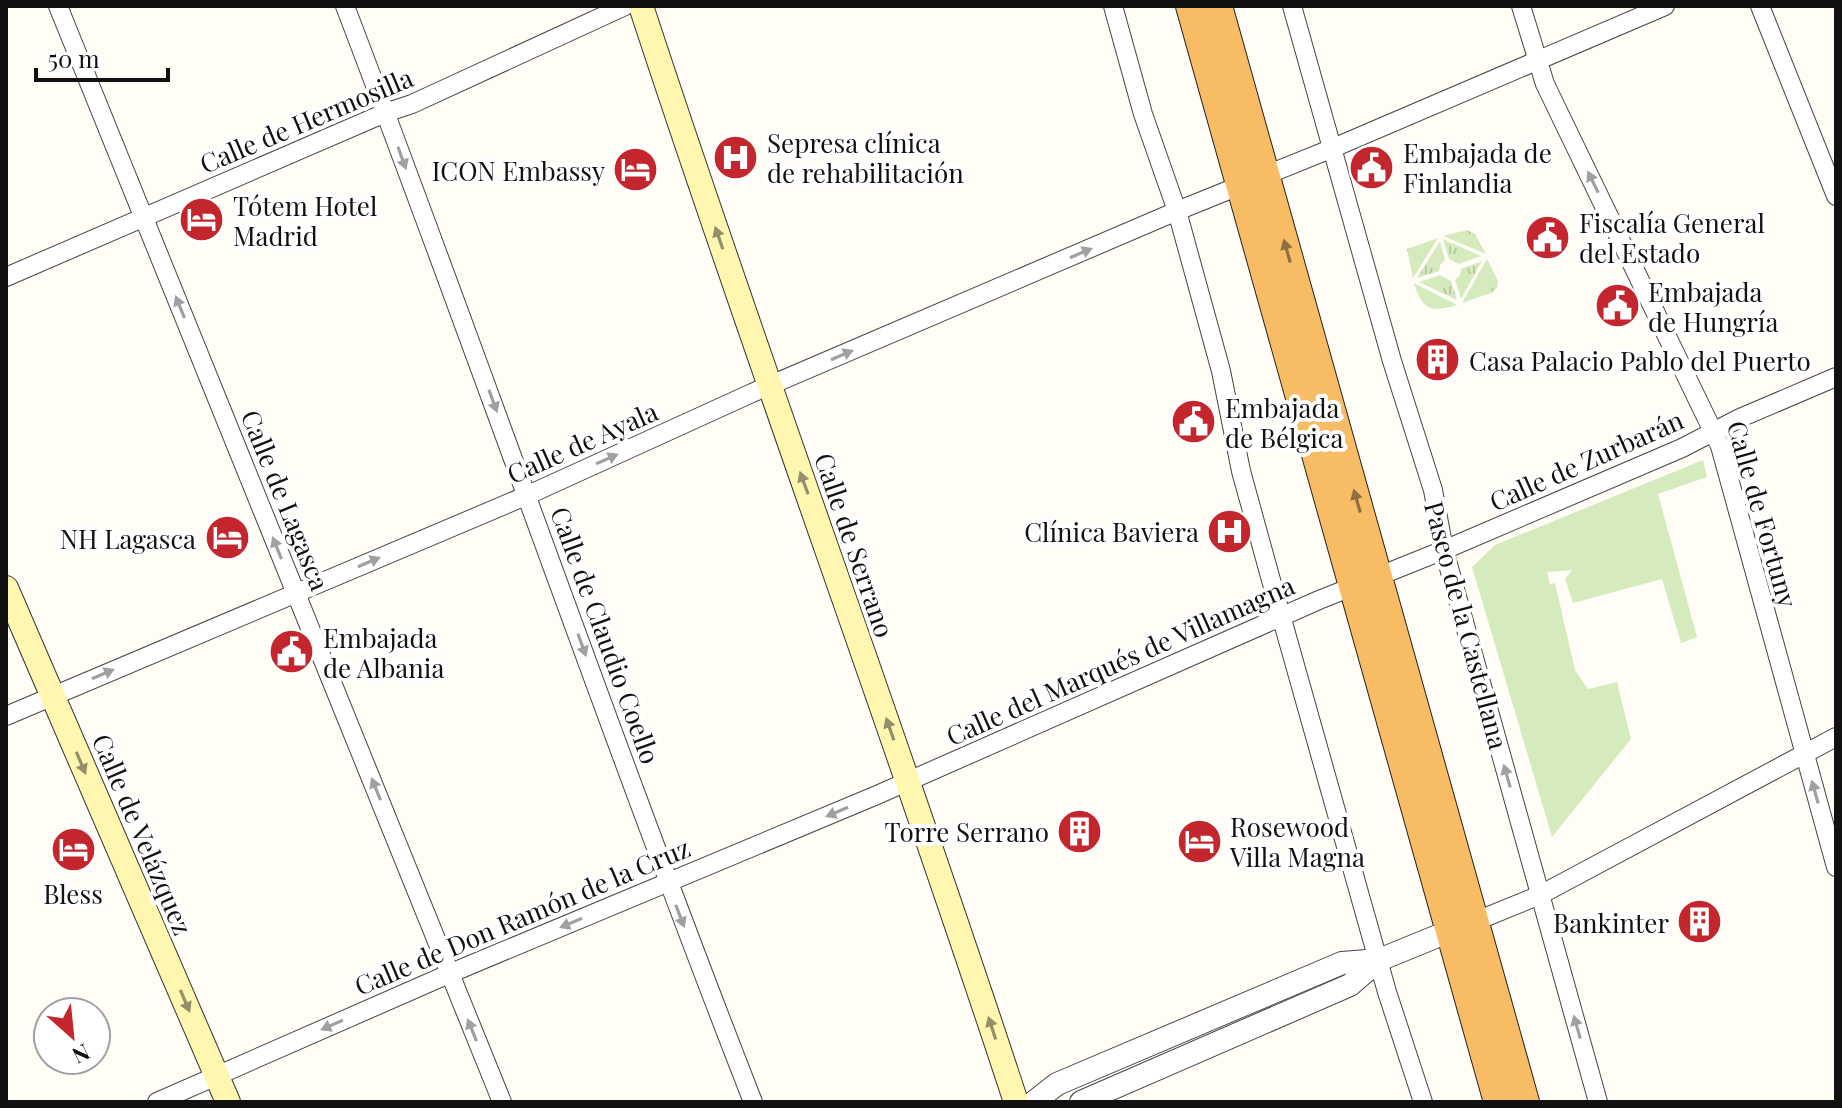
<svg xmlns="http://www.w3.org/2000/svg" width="1842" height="1108" font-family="'Playfair Display',serif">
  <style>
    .grass { fill: url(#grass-tufts) }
    .garden { fill: #d5ebbd }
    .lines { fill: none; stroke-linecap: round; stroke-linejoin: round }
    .minor-casing { stroke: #444; stroke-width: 20 }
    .tertiary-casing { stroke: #444; stroke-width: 24 }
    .secondary-casing { stroke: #333; stroke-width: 26 }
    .trunk-casing { stroke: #222; stroke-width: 30 }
    .minor { stroke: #fff; stroke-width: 18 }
    .tertiary { stroke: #fff; stroke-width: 22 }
    .secondary { stroke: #fff6b0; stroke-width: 24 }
    .trunk { stroke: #f7bc64; stroke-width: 28 }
    .oneway { fill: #a0a0a0 }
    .oneway2 { fill: #948f68 }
    .oneway3 { fill: #906f3f }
    .labels { text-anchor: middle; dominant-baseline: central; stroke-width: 8; stroke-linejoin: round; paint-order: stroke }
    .street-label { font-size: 26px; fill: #111; stroke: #fff }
    .poi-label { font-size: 26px; fill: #111; stroke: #fff; text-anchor: start }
  </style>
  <defs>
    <pattern id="grass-tufts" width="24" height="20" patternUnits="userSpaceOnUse" patternTransform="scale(2)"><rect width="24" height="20" fill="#d5ebbd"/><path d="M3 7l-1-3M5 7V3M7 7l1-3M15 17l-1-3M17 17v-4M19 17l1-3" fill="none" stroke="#b6c8a1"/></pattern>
  </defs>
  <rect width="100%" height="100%" fill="#fffdf5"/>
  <g class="grass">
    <polygon points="1467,230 1475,234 1486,254 1443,236"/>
    <polygon points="1438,238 1413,278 1407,249"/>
    <polygon points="1443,239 1481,256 1459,264 1449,259"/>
    <polygon points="1440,241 1445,260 1440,265 1439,271 1417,278"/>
    <polygon points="1487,259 1498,281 1497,288 1491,293 1462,303"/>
    <polygon points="1482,261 1461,299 1455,280 1460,275 1461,269"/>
    <polygon points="1440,275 1451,281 1457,300 1419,282"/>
    <path d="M 1414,283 L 1457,305 C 1431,313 1422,310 1414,283 Z"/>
  </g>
  <polygon class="garden" points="1703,460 1707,477 1658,494 1697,637 1681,643 1662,579 1573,603 1565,579 1572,570 1547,572 1550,584 1555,583 1575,670 1588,689 1617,682 1631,739 1552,837 1472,567 1495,545"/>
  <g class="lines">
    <defs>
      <g id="minor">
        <polyline points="58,6 502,1102"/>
        <path d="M 345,6 C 484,370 611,739 753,1102"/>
        <polyline points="1113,6 1143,114 1177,211 1221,371 1241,471 1271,580 1387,992 1423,1102"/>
        <polyline points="1292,6 1392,361 1433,490 1444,550 1598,1102"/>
        <polyline points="1521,6 1545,84 1720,446 1836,867"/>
        <polyline points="1760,6 1836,196"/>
        <polyline points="6,277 385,113 412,104 625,6"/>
        <polyline points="6,716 528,495 752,393 1177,211 1333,148 1665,6"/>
        <polyline points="1464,926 1540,895 1836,737"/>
        <polyline points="157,1102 451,973 877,795 1319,600 1444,550 1682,448 1740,418 1836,377"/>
      </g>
      <g id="tertiary">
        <polyline points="1034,1102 1057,1084 1342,963 1379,960 1450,931"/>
        <polyline points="1081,1102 1350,985 1379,960"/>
      </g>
      <g id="secondary">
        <path d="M 641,6 C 761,373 896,735 1016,1102"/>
        <polyline points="6,588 228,1102"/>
      </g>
      <g id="trunk">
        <polyline points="1190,6 1498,1102"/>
        <polyline points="1218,6 1525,1102"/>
      </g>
    </defs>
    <use href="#minor" class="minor-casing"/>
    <use href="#tertiary" class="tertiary-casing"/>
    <use href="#secondary" class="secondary-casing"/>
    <use href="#trunk" class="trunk-casing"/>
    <use href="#minor" class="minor"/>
    <use href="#tertiary" class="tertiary"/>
    <use href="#secondary" class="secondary"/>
    <use href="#trunk" class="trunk"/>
  </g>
  <defs><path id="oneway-solid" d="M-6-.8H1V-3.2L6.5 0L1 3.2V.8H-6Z" transform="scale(2)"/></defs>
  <g class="oneway">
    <use href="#oneway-solid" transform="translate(402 158) rotate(70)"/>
    <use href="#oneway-solid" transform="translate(1593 182) rotate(-116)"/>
    <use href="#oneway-solid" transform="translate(1081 253) rotate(-23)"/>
    <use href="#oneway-solid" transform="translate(180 307) rotate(-112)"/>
    <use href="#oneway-solid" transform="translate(842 355) rotate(-23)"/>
    <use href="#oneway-solid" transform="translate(493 401) rotate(70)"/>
    <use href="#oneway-solid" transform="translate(607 459) rotate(-24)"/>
    <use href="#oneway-solid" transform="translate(277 548) rotate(-112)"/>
    <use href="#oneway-solid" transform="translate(369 562) rotate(-23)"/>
    <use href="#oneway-solid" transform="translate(582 645) rotate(70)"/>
    <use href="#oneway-solid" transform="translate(103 674) rotate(-23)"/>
    <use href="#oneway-solid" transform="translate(1507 776) rotate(-106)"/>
    <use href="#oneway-solid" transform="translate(376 789) rotate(-112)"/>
    <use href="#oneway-solid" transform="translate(1815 792) rotate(-106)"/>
    <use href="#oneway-solid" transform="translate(837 812) rotate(157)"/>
    <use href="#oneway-solid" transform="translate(680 916) rotate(69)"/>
    <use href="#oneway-solid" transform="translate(571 923) rotate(157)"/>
    <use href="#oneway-solid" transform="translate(332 1025) rotate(156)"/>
    <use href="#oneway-solid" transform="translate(1577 1027) rotate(-106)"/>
    <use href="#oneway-solid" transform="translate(472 1030) rotate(-112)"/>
  </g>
  <g class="oneway2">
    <use href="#oneway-solid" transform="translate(719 238) rotate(-109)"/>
    <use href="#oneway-solid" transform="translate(804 483) rotate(-110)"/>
    <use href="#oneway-solid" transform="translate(890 729) rotate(-109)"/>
    <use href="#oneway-solid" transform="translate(81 763) rotate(67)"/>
    <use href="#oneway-solid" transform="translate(185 1001) rotate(67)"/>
    <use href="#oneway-solid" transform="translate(992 1028) rotate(-108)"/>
  </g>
  <g class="oneway3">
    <use href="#oneway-solid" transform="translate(1287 251) rotate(-106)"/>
    <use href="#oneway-solid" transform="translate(1357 501) rotate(-106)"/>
  </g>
  <defs>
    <symbol id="hospital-disc" viewBox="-11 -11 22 22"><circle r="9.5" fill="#c4262e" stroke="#fff"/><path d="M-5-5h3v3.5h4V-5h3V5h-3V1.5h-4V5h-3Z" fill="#fff"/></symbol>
    <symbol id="civic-disc" viewBox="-11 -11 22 22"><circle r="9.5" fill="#c4262e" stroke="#fff"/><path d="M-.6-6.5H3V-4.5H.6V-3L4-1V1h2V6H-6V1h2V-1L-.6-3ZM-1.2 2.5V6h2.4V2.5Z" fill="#fff"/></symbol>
    <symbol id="hotel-disc" viewBox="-11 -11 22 22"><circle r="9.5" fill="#c4262e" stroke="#fff"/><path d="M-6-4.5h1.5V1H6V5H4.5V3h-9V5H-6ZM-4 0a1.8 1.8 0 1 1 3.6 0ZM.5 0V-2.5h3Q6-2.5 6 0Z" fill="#fff"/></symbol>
    <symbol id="building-disc" viewBox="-11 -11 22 22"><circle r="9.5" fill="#c4262e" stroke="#fff"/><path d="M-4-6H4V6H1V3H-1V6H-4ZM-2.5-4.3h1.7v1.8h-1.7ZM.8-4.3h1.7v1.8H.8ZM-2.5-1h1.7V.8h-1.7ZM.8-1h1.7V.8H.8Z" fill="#fff"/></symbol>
  </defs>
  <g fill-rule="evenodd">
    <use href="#hospital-disc" x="710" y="132" width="51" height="51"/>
    <use href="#civic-disc" x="1346" y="142" width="51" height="51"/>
    <use href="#hotel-disc" x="610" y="144" width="51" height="51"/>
    <use href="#hotel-disc" x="176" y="194" width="51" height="51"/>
    <use href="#civic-disc" x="1522" y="212" width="51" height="51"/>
    <use href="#civic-disc" x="1592" y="280" width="51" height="51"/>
    <use href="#building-disc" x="1412" y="334" width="51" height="51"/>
    <use href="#civic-disc" x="1168" y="396" width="51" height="51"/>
    <use href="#hospital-disc" x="1204" y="506" width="51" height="51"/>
    <use href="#hotel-disc" x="202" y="512" width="51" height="51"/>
    <use href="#civic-disc" x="266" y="626" width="51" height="51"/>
    <use href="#building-disc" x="1054" y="806" width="51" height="51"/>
    <use href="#hotel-disc" x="1174" y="816" width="51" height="51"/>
    <use href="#hotel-disc" x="48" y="824" width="51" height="51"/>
    <use href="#building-disc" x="1674" y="896" width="51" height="51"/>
  </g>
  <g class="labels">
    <g class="street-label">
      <text transform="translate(306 120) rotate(-23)">Calle de Hermosilla</text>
      <text transform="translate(582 442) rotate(-24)">Calle de Ayala</text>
      <text transform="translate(1586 460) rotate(-24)">Calle de Zurbarán</text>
      <text transform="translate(286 500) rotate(68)">Calle de Lagasca</text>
      <text transform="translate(1763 514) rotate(74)">Calle de Fortuny</text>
      <text transform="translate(855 545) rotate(71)">Calle de Serrano</text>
      <text transform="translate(1467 625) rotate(75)">Paseo de la Castellana</text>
      <text transform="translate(606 635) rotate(70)">Calle de Claudio Coello</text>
      <text transform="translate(1120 660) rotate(-24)">Calle del Marqués de Villamagna</text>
      <text transform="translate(143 834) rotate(67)">Calle de Velázquez</text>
      <text transform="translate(522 916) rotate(-23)">Calle de Don Ramón de la Cruz</text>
    </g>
    <g class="poi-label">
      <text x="767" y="142">Sepresa clínica<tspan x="767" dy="30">de rehabilitación</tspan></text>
      <text x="1403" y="152">Embajada de<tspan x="1403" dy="30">Finlandia</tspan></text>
      <text x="605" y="170" text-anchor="end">ICON Embassy</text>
      <text x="233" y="205">Tótem Hotel<tspan x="233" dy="30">Madrid</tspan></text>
      <text x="1579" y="222">Fiscalía General<tspan x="1579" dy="30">del Estado</tspan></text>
      <text x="1648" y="291">Embajada<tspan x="1648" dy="30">de Hungría</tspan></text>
      <text x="1469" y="360">Casa Palacio Pablo del Puerto</text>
      <text x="1225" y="407">Embajada<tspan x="1225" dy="30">de Bélgica</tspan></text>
      <text x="1199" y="531" text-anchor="end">Clínica Baviera</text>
      <text x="196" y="538" text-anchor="end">NH Lagasca</text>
      <text x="323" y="637">Embajada<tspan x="323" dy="30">de Albania</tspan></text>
      <text x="1230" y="826">Rosewood<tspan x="1230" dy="30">Villa Magna</tspan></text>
      <text x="1049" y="831" text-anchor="end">Torre Serrano</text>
      <text x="73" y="893" text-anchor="middle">Bless</text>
      <text x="1669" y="922" text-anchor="end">Bankinter</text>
    </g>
  </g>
  <rect width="1842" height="1108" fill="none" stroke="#111111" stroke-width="16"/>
  <g transform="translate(72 1036) rotate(153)"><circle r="38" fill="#ffffff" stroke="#a0a0a0" stroke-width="2"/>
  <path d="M0-6L14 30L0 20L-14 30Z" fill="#c4262e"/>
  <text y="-12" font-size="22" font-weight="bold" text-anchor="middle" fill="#111111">N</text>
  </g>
  <path d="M36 68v12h132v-12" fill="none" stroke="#111111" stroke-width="4"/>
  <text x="48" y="68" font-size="24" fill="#111111" stroke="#ffffff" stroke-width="6" paint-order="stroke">50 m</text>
</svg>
